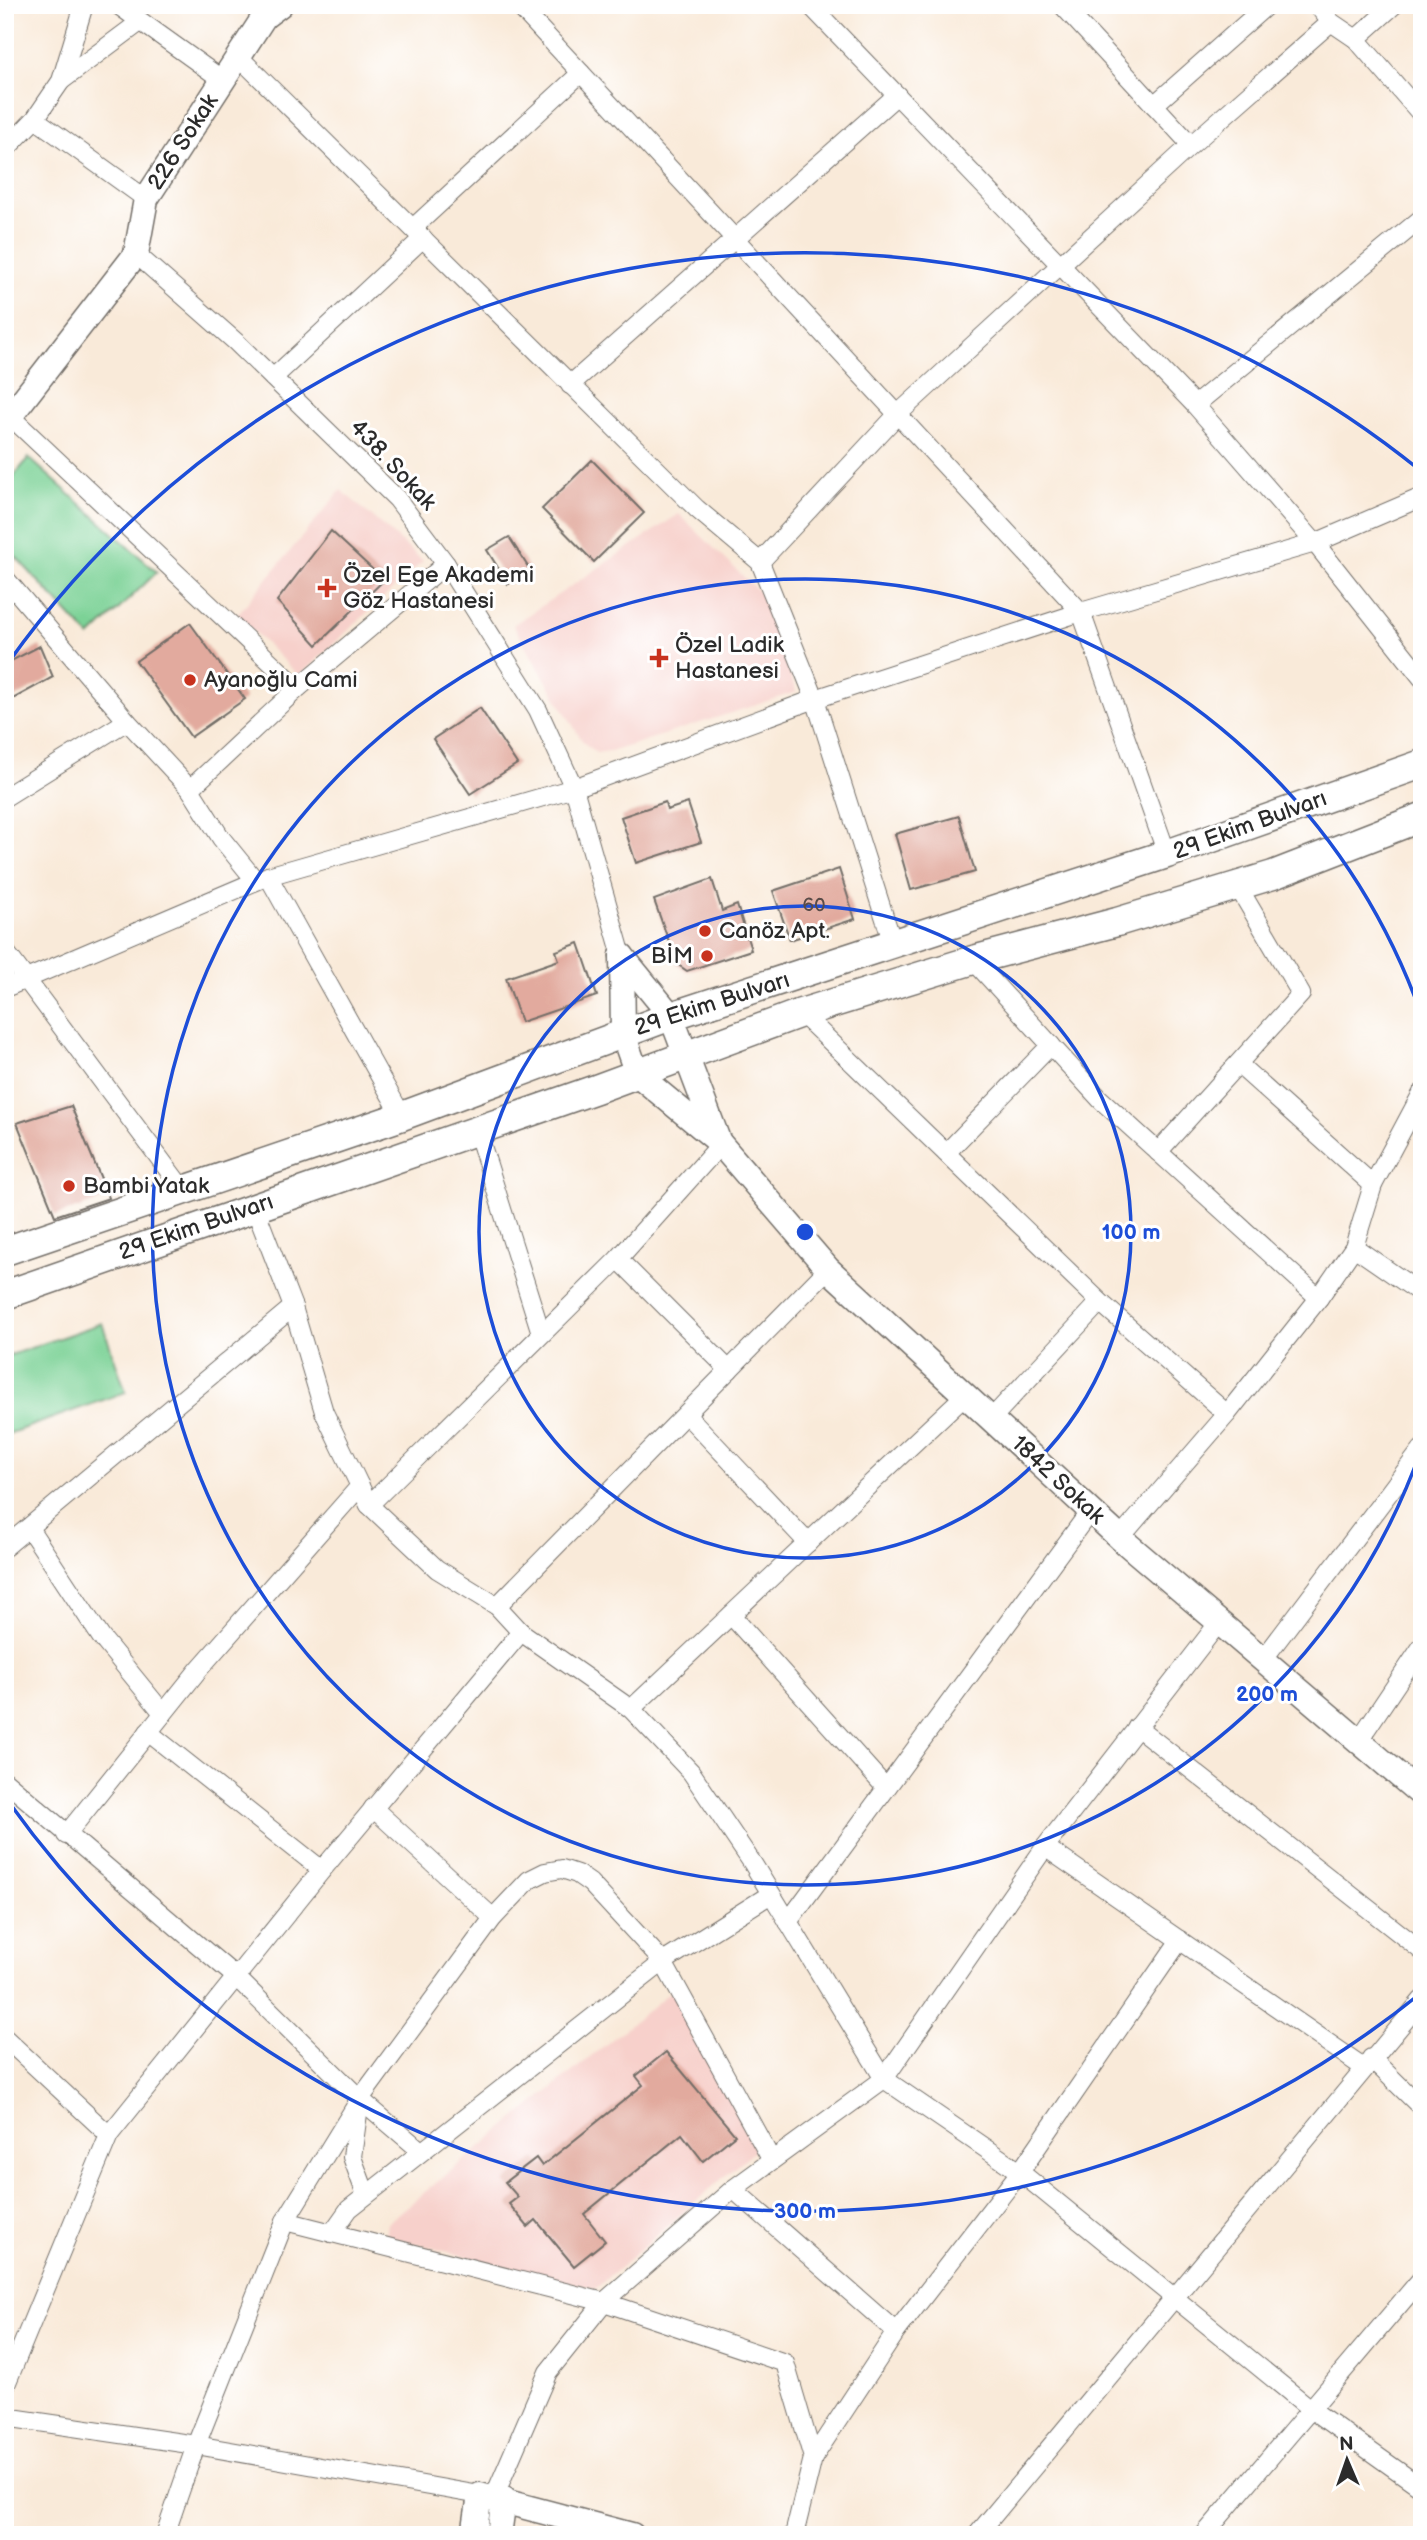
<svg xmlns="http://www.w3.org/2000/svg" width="1427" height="2540" font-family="'Balsamiq Sans',sans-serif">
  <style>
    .built { fill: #f7d0cb }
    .green { fill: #7cd296; stroke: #547e60; stroke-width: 2 }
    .building { fill: #e2aa9e }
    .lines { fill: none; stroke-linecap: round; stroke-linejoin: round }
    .street-casing { stroke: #736e68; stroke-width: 20 }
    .secondary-casing { stroke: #736e68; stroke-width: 27 }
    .primary-casing { stroke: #736e68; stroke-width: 31 }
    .street { stroke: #fff; stroke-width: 18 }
    .secondary { stroke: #fff; stroke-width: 24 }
    .primary { stroke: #fff; stroke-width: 28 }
    .ring { fill: none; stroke: #1d4ed8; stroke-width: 3.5 }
    .poi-dot { fill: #c8321e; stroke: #fff; stroke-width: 2.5 }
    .labels { text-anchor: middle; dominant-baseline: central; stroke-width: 6; stroke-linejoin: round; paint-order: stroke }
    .number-label { font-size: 19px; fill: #594b48 }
    .street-label { font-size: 23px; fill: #2b2b2b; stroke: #fff }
    .poi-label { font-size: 23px; fill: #2b2b2b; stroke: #fff; text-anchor: start }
    .centre { fill: #1d4ed8; stroke: #fff; stroke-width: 3.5 }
    .ring-label { font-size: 21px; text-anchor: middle; font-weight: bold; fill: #1d4ed8; stroke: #fff; stroke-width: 6; stroke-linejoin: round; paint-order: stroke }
  </style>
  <rect width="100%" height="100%" fill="#fff"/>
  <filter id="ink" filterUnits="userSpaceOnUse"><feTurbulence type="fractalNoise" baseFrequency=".0143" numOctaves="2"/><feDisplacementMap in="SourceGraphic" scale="14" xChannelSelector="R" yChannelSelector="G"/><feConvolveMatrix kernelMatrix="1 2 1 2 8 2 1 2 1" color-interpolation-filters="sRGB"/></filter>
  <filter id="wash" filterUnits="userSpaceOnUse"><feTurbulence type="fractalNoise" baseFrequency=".00686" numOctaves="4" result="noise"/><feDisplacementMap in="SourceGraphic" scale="28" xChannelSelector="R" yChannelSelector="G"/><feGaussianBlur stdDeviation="1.57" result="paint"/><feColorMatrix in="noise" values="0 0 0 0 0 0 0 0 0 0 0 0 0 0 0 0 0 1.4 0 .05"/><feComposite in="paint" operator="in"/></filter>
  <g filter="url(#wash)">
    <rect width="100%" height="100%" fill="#f9ead9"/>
    <g class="built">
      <polygon points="341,490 423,561 299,676 237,615"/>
      <polygon points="679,514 764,597 796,692 616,750 596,753 583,742 513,625"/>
      <polygon points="669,1993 676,1993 755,2150 595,2289 385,2236 387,2223"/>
    </g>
    <g class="green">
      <polygon points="29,458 157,572 90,637 5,545 5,486"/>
      <polygon points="102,1323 126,1392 5,1435 5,1357"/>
    </g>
    <g id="blocks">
      <g class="building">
        <polygon points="592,460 644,513 594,562 542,509"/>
        <polygon points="331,531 384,580 317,645 277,601"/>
        <polygon points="509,537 530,570 508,584 487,550"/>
        <polygon points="190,623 245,699 191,737 136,661"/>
        <polygon points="40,646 53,677 11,700 5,690 5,664"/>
        <polygon points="480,708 517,764 470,794 433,739"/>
        <polygon points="665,802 667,810 688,803 701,842 636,863 621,817"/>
        <polygon points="959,816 975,872 911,890 895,834"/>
        <polygon points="839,869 855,919 790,940 773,891"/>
        <polygon points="712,879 722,911 737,905 751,950 687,971 677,964 654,900"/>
        <polygon points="579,943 597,996 521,1022 506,978 559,960 556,951"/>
        <polygon points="71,1106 109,1198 55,1216 17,1123"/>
        <polygon points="666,2052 735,2135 703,2161 682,2134 584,2214 605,2241 574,2266 536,2220 528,2227 509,2204 518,2197 505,2182 536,2158 542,2166 643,2085 636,2076"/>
      </g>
    </g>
  </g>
  <g filter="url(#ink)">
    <use href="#blocks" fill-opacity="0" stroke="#736e68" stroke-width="2"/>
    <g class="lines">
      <defs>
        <g id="street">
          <polyline points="118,5 224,81"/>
          <polyline points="518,5 1081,612 1167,854"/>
          <polyline points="810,5 1195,405 1315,543 1422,678"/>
          <polyline points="1062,5 1191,145"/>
          <polyline points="1317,5 1331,22 1356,39 1422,115"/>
          <polyline points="1356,39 1394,5"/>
          <polyline points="239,57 697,509 760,562 815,699 893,944"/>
          <polyline points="61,81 140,22"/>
          <polyline points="1154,105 1267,5"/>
          <polyline points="35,119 146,199"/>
          <polyline points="5,150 35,119 61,81 84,5"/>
          <polyline points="413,228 581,73"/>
          <polyline points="136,254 236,342 397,499 446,564 538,710 574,788 622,956"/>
          <polyline points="273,378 423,238"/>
          <polyline points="570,385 897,95"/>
          <polyline points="1195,405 1422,218"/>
          <polyline points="11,417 298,688"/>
          <polyline points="760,562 898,414 1191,145 1331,22"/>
          <polyline points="5,578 127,721 190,789 221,838 255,880"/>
          <polyline points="190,789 298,688 446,564"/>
          <polyline points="5,797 127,721"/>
          <polyline points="268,876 402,1116"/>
          <polyline points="5,951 184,1191"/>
          <polyline points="973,960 1100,1099 1319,1298"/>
          <polyline points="5,988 268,876 574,788 815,699 1081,612 1315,543 1422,497"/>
          <polyline points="801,1013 1100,1302 1227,1414"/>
          <polyline points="1238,1064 1373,1185"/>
          <polyline points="477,1130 541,1333"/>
          <polyline points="1158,1152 1301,994 1237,885"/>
          <polyline points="946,1153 1051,1045"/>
          <polyline points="254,1206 293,1307 324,1412 369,1505 437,1569 497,1606 521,1632 631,1709 691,1772 753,1864 884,2079 1020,2172 1312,2410 1422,2488"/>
          <polyline points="1354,1247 1422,1294"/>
          <polyline points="618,1259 729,1370"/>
          <polyline points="686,1414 808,1543"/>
          <polyline points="992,1418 1100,1302"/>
          <polyline points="369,1505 618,1259 721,1144"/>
          <polyline points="29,1528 101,1637 163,1713"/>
          <polyline points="1120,1538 1227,1414 1319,1298 1354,1247 1373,1185 1422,1093"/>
          <polyline points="5,1547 293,1307"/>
          <polyline points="497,1606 828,1269"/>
          <polyline points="731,1615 886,1788"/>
          <polyline points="1262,1661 1422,1449"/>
          <polyline points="631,1709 965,1395"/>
          <polyline points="1137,1727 1422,1951"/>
          <polyline points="148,1732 322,1870"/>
          <polyline points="1359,1740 1422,1646"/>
          <polyline points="5,1781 236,1977 360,2099 285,2221 196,2445 165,2535"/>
          <polyline points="373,1808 493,1918"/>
          <polyline points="66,1835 199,1669 360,1486"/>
          <polyline points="1045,1847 1363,2067"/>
          <polyline points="788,1922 1091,1510"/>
          <polyline points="5,2038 109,2135"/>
          <polyline points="1371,2058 1422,2108"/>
          <polyline points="360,2099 421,2151"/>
          <polyline points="733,2189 896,2332"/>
          <polyline points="366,2195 352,2157 360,2099 493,1918 529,1880 545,1872 562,1869 577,1874 590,1883 663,1962 771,2159"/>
          <polyline points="285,2221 604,2302 785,2363 813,2458"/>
          <polyline points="332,2233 349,2209 663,1962 771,1894"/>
          <polyline points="5,2387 109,2135 322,1870 521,1632"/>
          <polyline points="5,2417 196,2445 480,2495"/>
          <polyline points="494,2497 548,2372 604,2302 733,2189 884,2079 1045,1847 1220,1621"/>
          <polyline points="794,2535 813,2458 896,2332 1020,2172 1180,1940"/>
          <polyline points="977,2535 1422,2000"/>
          <polyline points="1204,2535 1422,2278"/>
        </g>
        <g id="secondary">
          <polyline points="5,423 136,254 146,199 264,17 280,5"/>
          <polyline points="622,956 623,1034 637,1074 718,1141 828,1269 965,1395 1120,1538 1422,1795"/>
          <polyline points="622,956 671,1016 718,1140"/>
          <polyline points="474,2535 480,2495 632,2535"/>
          <polyline points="499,2535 504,2499"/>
        </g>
        <g id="primary">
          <polyline points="5,1251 402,1116 671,1016 1167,854 1422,764"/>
          <polyline points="5,1295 596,1089 801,1013 973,960 1117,922 1273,875 1422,817"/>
        </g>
      </defs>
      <use href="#street" class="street-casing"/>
      <use href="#secondary" class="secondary-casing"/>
      <use href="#primary" class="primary-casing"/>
      <use href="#street" class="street"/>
      <use href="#secondary" class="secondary"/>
      <use href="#primary" class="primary"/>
    </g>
  </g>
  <g class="ring">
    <circle cx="805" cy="1232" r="326"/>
    <path d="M1421 1450A653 653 0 1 1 1421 1014"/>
    <path d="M1421 1993A979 979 0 0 1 8 1801M8 663A979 979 0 0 1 1421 471"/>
  </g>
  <g class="poi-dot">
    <path d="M323.5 577.5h7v7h7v7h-7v7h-7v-7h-7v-7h7z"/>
    <path d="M655.5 647.5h7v7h7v7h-7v7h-7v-7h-7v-7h7z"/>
    <circle cx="190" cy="680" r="7"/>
    <circle cx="705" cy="931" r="7"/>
    <circle cx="707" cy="956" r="7"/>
    <circle cx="69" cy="1186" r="7"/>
  </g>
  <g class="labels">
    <g class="number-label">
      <text x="814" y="905">60</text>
    </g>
    <g class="street-label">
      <text transform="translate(183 142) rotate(-57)">226 Sokak</text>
      <text transform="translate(393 465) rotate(47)">438. Sokak</text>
      <text transform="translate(1250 825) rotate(-20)">29 Ekim Bulvarı</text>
      <text transform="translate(712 1004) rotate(-18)">29 Ekim Bulvarı</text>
      <text transform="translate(196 1227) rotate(-19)">29 Ekim Bulvarı</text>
      <text transform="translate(1058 1480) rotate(43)">1842 Sokak</text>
    </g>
    <g class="poi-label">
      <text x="343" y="575">Özel Ege Akademi<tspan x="343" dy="26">Göz Hastanesi</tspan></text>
      <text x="675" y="645">Özel Ladik<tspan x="675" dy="26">Hastanesi</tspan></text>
      <text x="204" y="680">Ayanoğlu Cami</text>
      <text x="719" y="931">Canöz Apt.</text>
      <text x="693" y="956" text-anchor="end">BİM</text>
      <text x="83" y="1186">Bambi Yatak</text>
    </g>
  </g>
  <circle cx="805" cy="1232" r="10" class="centre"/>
  <g class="ring-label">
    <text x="1131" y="1239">100 m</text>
    <text x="1267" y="1701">200 m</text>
    <text x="805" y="2218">300 m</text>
  </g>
  <rect width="1427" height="2540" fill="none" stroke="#fff" stroke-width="28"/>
  <g transform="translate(1347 2460) rotate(358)" stroke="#ffffff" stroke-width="5" paint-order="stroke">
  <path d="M0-5L12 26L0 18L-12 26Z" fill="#2b2b2b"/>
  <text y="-10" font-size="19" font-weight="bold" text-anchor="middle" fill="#2b2b2b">N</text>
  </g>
</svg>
